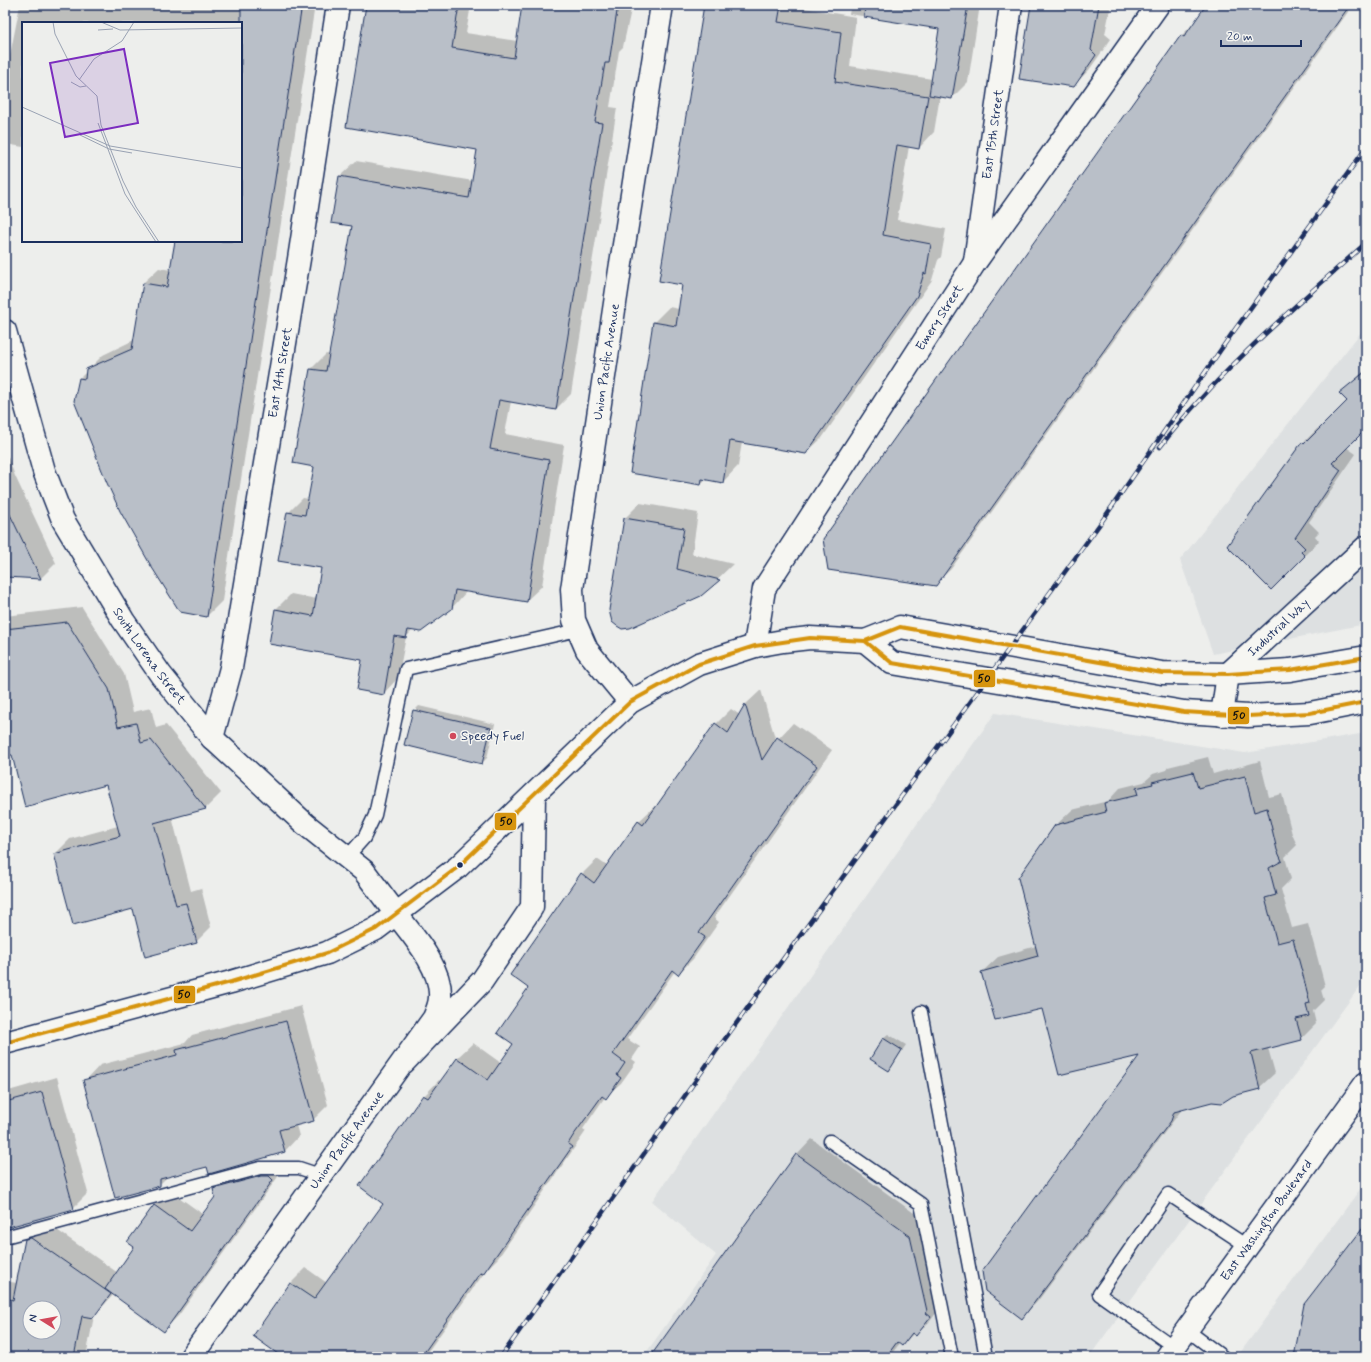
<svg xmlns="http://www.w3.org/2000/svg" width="1371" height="1362" font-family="Mynerve,sans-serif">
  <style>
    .built { fill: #dde0e1 }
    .shadow { fill: #0003; fill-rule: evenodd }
    .building { fill: #b9bfc8; stroke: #1b2f5e; fill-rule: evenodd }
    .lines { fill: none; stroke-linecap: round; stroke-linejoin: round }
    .lane-casing { stroke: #1b2f5e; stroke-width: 15 }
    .street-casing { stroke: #1b2f5e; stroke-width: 25 }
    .secondary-casing { stroke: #1b2f5e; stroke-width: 25 }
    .primary-casing { stroke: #1b2f5e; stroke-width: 25 }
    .lane { stroke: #f6f6f2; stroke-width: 12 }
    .street { stroke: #f6f6f2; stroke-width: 22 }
    .secondary { stroke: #f6f6f2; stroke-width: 22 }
    .primary { stroke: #f6f6f2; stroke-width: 22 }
    .rail-casing { stroke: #1b2f5e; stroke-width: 4.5 }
    .rail { stroke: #f6f6f2; stroke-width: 3; stroke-dasharray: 9; stroke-linecap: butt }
    .bus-1-casing { stroke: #f6f6f2; stroke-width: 7 }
    .bus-1 { stroke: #d6940e; stroke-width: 4 }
    .poi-dot { fill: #d1495b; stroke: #f6f6f2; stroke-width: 1.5 }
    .bus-dot { fill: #1b2f5e; stroke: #f6f6f2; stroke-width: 1.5 }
    .labels { text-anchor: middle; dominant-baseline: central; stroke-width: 3; stroke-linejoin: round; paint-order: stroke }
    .street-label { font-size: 13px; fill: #1b2f5e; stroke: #f6f6f2 }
    .poi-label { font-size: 13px; fill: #1b2f5e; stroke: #f6f6f2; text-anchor: start }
    .inset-road { fill: none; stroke: #99a2b3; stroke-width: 1 }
    .view { fill: #7b2cbf; fill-opacity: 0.15; stroke: #7b2cbf; stroke-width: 2 }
    .inset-edge { fill: none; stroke: #1b2f5e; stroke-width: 2 }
    .line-badge { stroke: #f6f6f2; stroke-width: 1.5 }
    .pale-badge-label { font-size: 11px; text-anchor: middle; font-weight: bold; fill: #111 }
  </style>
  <rect width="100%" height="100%" fill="#edeeec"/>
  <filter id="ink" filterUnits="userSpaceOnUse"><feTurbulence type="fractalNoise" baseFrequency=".025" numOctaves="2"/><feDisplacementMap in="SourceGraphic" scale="8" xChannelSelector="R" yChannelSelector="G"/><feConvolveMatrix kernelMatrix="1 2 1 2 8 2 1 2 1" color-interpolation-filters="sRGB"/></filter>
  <g filter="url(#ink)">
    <g class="built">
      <polygon points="1366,326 1366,624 1213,654 1180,560"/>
      <polygon points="995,713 1245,753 1366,733 1366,978 1089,1357 643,1357 716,1255 652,1201"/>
      <polygon points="1366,1181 1366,1357 1237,1357"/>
    </g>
    <g class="shadow">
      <polygon points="20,5 315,5 222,601 207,616 79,379 103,355 134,340 143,283 159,268 171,270 176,241 241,241 241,23 23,23 23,147 6,144 5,140 5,80"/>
      <polygon points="366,5 471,5 466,33 517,41 522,8 503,5 632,5 623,47 619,51 610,107 617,108 571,394 556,409 511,401 505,434 564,445 542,586 526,601 467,591 451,609 413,630 406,637 398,678 383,694 363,659 276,609 291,594 317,599 322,567 288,513 303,498 309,499 315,466 311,369 326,354 330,355 354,226 332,222 340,176 356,161 473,181 478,149"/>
      <polygon points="708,5 793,5 793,6 856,17 850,66 932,79 940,28 849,14 851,5 980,5 968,82 952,98 940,96 934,132 919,148 909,146 897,220 946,229 941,257 938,260 932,280 822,438 806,453 742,442 738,466 723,482 706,479 701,484 654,322 669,307 679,309 683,284"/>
      <polygon points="1032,5 1111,5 1105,34 1111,39 1089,70 1073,86"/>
      <polygon points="1208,5 1353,5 951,569 935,584 1162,64 1182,35 1197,20"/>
      <polygon points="1366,369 1366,428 1346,447 1356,454 1309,522 1319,532 1315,536 1319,541 1271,589 1303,443 1318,428 1320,429 1348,402 1341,393"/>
      <polygon points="5,449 15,476 56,563 41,578 5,576"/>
      <polygon points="640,503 698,513 692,554 733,564 701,595 625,518"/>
      <polygon points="82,607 124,674 133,712 151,708 156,728 166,725 221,793 206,808 172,817 191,891 201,888 211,927 196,942 133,908 55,854 70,839 118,826 107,784 5,726 5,616"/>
      <polygon points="761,690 776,741 793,723 832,750 714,918 719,922 693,959 678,974 675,971 627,1039 640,1047 632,1059 636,1062 621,1083 605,1097 583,1129 586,1131 498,1258 487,1269 424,1357 277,1357 279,1354 255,1336 291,1283 306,1268 327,1283 384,1203 424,1096 439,1080 441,1082 457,1058 473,1043 501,1063 515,1044 530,988 582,874 597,859 607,866 638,822 654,807 655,808 716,724 731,709 740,715 746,704"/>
      <polygon points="419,706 495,724 487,758 482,763 414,711"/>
      <polygon points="1208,757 1213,774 1260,761 1269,797 1282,794 1292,834 1297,845 1285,857 1291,879 1281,889 1292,928 1308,924 1317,956 1325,986 1321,990 1324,1000 1313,1011 1316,1024 1301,1039 1268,1048 1275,1073 1259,1088 1183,1108 1037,1302 1022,1317 1141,1055 1043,1007 982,972 998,957 1036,946 1056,825 1072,810 1108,801 1120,788 1144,782 1153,774 1166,770 1168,767"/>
      <polygon points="301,1006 328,1105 313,1120 296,1125 299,1136 284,1152 208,1166 168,1176 159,1185 85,1081 100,1065 185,1043 192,1035"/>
      <polygon points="888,1034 906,1045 889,1070 883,1038"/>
      <polygon points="57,1077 88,1193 73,1208 5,1226 5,1092"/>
      <polygon points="812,1139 925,1221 945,1301 931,1320 916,1335 914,1333 902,1345 900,1343 889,1357 652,1357 797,1155"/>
      <path d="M 277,1161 L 284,1161 L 287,1164 L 179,1315 L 164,1330 L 114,1294 L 94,1316 L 86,1357 L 5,1357 L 5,1281 L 17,1283 L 25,1240 L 41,1225 L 47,1223 L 118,1273 L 136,1247 L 154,1206 L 169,1190 L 204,1215 L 216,1197 L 214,1189 L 229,1174 ZM 30,1308 L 54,1308 L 54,1332 L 30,1332 Z"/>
    </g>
    <g class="building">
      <polygon points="241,5 302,5 207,617 180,612 151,566 120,511 107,483 74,401 79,378 85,379 86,369 132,349 143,283 167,287 175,241 241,241"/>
      <polygon points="366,5 459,5 452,48 514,58 522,5 618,5 609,63 605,63 595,122 602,123 556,410 499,400 490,449 549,460 527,602 455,590 452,609 421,632 408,630 406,638 394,636 384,695 357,690 362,660 269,644 275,609 313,616 321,568 278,561 287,512 305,515 314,467 293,463 310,369 326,371 352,226 331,223 339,176 469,198 477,150 346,127"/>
      <polygon points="704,5 781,5 778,22 841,32 835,82 928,96 919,149 897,145 883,235 931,244 926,274 924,273 917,296 806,454 730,441 723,483 702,479 701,485 630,473 653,322 676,326 682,285 659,281"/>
      <polygon points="865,5 968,5 952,99 929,95 939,29 864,17"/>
      <polygon points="1031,5 1099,5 1091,50 1096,55 1074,87 1019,79"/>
      <polygon points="1206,5 1350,5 936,586 828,570 823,539 1161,63 1181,35 1184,37"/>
      <polygon points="1366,371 1366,429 1332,463 1341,470 1295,538 1305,548 1301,552 1305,556 1271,590 1227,546 1302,442 1304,444 1347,401 1339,393"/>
      <polygon points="5,504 41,579 5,577"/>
      <polygon points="624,518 684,528 677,569 720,580 701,596 630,628 622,629 617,626 612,622 609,610"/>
      <polygon points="67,622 109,689 118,727 136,723 141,743 151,740 206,809 154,823 176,905 186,903 197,943 145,957 133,909 73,925 54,854 120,836 106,785 25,807 12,755 5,754 5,629"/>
      <polygon points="745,704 762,760 777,737 817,766 699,933 705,937 678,975 672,970 613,1054 625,1063 617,1075 621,1078 606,1099 602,1096 573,1136 568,1144 572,1147 483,1274 480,1273 421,1357 282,1357 253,1336 290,1283 314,1299 383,1204 359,1186 423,1095 428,1098 457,1058 488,1080 513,1044 497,1033 528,988 510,975 581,873 594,883 638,821 643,825 715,723 728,733"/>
      <polygon points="413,710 491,728 482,764 404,745"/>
      <polygon points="1193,772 1198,788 1245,776 1254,812 1267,808 1277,850 1282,861 1269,868 1276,895 1265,898 1277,943 1293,939 1302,972 1310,1003 1306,1004 1309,1016 1296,1019 1302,1040 1251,1053 1260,1089 1233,1096 1222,1103 1212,1102 1174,1112 1171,1121 1022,1319 985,1291 982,1271 1139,1056 1059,1075 1042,1009 995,1020 981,972 1038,956 1018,878 1055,825 1106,812 1104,803 1138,795 1136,788 1153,784 1152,782"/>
      <polygon points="286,1021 314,1121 279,1130 285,1152 209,1174 207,1167 160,1179 160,1186 115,1198 83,1080 177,1055 176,1050"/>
      <polygon points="883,1038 902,1050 889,1071 870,1059"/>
      <polygon points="42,1092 74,1209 5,1228 5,1102"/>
      <polygon points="796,1154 910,1236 927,1311 926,1313 931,1317 916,1336 912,1333 902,1346 897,1342 886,1357 650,1357"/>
      <polygon points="261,1176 269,1176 273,1180 164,1332 105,1289 134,1247 127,1242 154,1205 190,1231 215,1197 213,1189"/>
      <polygon points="1366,1224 1366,1357 1294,1357 1304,1304"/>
      <path d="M 31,1238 L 111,1294 L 93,1318 L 82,1316 L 74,1357 L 5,1357 L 5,1298 L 13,1300 L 25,1239 ZM 30,1308 L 54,1308 L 54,1332 L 30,1332 Z"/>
    </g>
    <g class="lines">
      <defs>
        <g id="lane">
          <polyline points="347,857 364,838 375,815 406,669 578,630"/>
          <polyline points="921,1012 986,1357"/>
          <polyline points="830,1141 921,1204 952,1357"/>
          <polyline points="5,1237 260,1168 299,1168 320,1175"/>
          <polyline points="1187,1330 1223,1357"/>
          <polyline points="1174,1347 1099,1294 1168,1194 1247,1246"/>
        </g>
        <g id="street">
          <path id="s1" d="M 975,261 L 1011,5"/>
          <path id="s2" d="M 755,646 L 764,589 L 974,264 L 1158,5"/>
          <path id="s3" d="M 1222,715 L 1228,674 L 1366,547"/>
          <path id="s4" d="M 212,738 L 231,668 L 299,259 L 338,5"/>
          <path id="s5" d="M 191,1357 L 434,1018 C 437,1011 440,1004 440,997 C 442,968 413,936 397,915"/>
        </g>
        <g id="secondary">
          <path id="s6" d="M 5,331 L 44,471 L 63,520 L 123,620 L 161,675 L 212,738 L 305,824 L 364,871 L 397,915"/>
          <polyline points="865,641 892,663 1184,712 1248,716 1310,713 1366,702"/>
          <path id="s7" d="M 630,702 L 587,650 L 574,620 L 572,589 L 620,270 L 662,5"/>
          <polyline points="5,1043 231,982 327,953 376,929 458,867 630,702 699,664 755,646 783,641 810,638 865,641 900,627 1162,673 1228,674 1290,670 1366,657"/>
          <polyline points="404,1062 482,981 532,907 534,795"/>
        </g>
        <g id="primary">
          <path id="s8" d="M 1167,1357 L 1366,1083"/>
        </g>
      </defs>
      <use href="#lane" class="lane-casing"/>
      <use href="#street" class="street-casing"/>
      <use href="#secondary" class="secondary-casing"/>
      <use href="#primary" class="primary-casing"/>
      <use href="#lane" class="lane"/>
      <use href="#street" class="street"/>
      <use href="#secondary" class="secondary"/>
      <use href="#primary" class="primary"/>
      <defs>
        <g id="rail">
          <path d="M 1160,447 C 1220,370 1293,308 1366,243"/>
          <polyline points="501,1357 722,1043 1102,521 1231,335 1366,148"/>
        </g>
      </defs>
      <use href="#rail" class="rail-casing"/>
      <use href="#rail" class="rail"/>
      <defs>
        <g id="bus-1">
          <polyline points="865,641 892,663 1184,712 1248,716 1310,713 1366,702"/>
          <polyline points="5,1043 231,982 327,953 376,929 458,867 630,702 699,664 755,646 810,638 865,641 900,627 1162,673 1228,674 1290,670 1366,657"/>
        </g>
      </defs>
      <use href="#bus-1" class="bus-1-casing"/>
      <use href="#bus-1" class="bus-1"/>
    </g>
  </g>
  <circle class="poi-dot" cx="453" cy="736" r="4"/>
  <circle class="bus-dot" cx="460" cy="865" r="3.5"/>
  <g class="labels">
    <g class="street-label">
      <text stroke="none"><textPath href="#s1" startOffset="128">East 15th Street</textPath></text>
      <text stroke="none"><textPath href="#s2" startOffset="381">Emery Street</textPath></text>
      <text stroke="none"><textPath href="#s7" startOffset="361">Union Pacific Avenue</textPath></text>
      <text stroke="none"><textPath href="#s4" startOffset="372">East 14th Street</textPath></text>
      <text stroke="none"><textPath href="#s3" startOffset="110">Industrial Way</textPath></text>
      <text stroke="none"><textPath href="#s6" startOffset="359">South Lorena Street</textPath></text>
      <text stroke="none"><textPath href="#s5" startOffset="267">Union Pacific Avenue</textPath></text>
      <text stroke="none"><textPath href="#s8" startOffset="169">East Washington Boulevard</textPath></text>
    </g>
    <g class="poi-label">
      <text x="461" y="736">Speedy Fuel</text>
    </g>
  </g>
  <g transform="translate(22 22)">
    <rect width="220" height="220" fill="#edeeec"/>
    <path class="inset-road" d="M 31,0 L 33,12 L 54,54 L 75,74 L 79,103 L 101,159 L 114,185 L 137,220M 79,0 L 98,8 L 220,6M 76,8 L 91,7M 57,58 L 72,37 L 100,19 L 112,0M 49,60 L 58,65 L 64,64M 0,85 L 88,124 L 220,146M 76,101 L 103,172 L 134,220M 58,113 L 87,127 L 110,131"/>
    <path class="view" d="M 102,27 L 116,101 L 43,115 L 28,41 Z"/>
    <rect width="220" height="220" class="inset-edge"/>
  </g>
  <g class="line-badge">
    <rect x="973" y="669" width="23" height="19" rx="4" fill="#d6940e"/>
    <rect x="1227" y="706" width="23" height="19" rx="4" fill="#d6940e"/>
    <rect x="494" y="812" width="23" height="19" rx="4" fill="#d6940e"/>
    <rect x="173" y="985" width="23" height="19" rx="4" fill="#d6940e"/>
  </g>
  <g class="pale-badge-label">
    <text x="984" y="682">50</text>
    <text x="1239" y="719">50</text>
    <text x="506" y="825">50</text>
    <text x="184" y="998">50</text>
  </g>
  <rect width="1371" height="1362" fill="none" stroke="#f6f6f2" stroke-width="20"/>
  <rect x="10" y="10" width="1351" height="1342" fill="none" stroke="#1b2f5e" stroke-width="1.5" filter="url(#ink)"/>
  <g transform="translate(42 1320) rotate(281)"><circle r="19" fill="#f6f6f2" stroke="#9ea6b7"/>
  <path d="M0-3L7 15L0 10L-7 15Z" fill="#d1495b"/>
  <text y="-6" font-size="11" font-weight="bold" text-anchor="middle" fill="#1b2f5e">N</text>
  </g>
  <path d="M1221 40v6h80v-6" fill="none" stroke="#1b2f5e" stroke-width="2"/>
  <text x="1227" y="40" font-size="12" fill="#1b2f5e" stroke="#f6f6f2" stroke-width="3" paint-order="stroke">20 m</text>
</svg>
